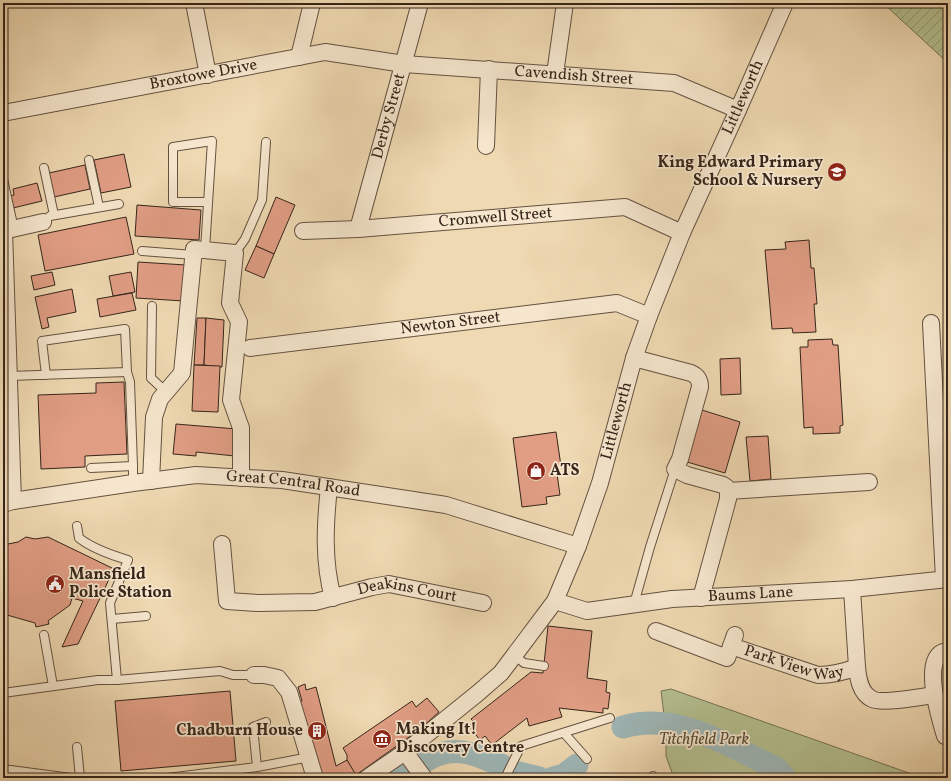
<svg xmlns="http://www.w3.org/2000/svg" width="951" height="781" font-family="Vollkorn,serif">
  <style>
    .park { fill: #b4c090; stroke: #757255 }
    .garden { fill: url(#garden-furrows); stroke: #757255 }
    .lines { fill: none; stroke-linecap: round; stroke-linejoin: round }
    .river { stroke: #9eb7b7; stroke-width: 23 }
    .building { fill: #e19e85; stroke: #36251a }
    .lane-casing { stroke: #645240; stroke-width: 10 }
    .street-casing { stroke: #645240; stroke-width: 18 }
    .lane { stroke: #f5e6cd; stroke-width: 8 }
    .street { stroke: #f5e6cd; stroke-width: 16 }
    .labels { text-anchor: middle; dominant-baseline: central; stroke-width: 3.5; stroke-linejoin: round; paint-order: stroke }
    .street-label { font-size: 16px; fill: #36251a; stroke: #f5e6cd }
    .poi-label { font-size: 16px; font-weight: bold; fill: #36251a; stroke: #f5e6cd; text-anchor: start }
    .park-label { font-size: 16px; font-style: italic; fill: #564c38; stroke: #f5e6cd }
  </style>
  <defs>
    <pattern id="garden-furrows" width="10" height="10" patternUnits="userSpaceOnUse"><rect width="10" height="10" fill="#b4c090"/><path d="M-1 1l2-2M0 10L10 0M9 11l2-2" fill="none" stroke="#939c75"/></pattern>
  </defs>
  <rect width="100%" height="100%" fill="#efd9b2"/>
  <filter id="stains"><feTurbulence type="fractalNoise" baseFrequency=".005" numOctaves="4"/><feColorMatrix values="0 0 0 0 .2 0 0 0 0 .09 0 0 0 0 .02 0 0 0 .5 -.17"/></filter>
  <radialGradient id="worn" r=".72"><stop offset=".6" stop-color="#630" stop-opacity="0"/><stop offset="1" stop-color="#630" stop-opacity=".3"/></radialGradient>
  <polygon class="park" points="671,689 923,778 674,778 666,756 666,731 661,691"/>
  <polygon class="garden" points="883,3 948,3 948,63 885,5"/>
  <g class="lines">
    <g class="river">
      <path d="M 623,727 C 677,711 729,746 776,768 L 785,778"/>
      <path d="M 425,761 C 453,743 476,754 503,766"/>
      <polyline points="519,773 539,778"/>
      <polyline points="398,778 406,773"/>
      <polyline points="553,778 564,775 577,765"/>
    </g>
  </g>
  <g class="building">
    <polygon points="124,154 131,187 101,193 94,160"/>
    <polygon points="85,165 90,189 54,197 49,173"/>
    <polygon points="37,183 42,201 13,208 10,196 14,195 13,189"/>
    <polygon points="276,197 295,205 274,254 256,246"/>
    <polygon points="137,205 201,210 199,240 135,236"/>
    <polygon points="126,217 134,254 45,271 38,235"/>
    <polygon points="809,240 811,268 814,268 817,304 814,304 816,332 793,333 792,328 772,329 765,250 786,249 785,242"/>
    <polygon points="256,246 274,254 264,278 245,270"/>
    <polygon points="138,262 186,265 184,301 136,298"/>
    <polygon points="52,272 55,285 34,290 31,276"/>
    <polygon points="131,272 135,292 113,296 109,276"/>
    <polygon points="72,289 76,312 47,318 49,327 42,329 35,297"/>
    <polygon points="132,293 136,310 100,317 97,299"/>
    <polygon points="197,318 206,318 204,365 194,365"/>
    <polygon points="206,318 224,320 222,367 204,365"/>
    <polygon points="832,339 833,345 838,345 843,425 840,426 840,433 813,434 813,427 804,428 800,347 808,347 808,340"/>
    <polygon points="740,358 741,394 721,395 720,359"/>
    <polygon points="194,365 220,366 218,412 192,411"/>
    <polygon points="124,382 127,454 85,456 85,467 41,469 38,395 96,393 96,383"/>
    <polygon points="702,410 740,422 725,473 687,462"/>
    <polygon points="176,424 237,429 235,456 196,452 196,456 173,454"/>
    <polygon points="556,432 561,466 556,467 560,495 546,497 547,504 522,507 513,438"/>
    <polygon points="768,436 771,479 750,481 746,437"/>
    <polygon points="26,537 35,539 48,537 114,569 78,644 62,647 83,601 72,598 70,605 48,621 49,624 36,627 35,623 7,615 3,612 3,545 18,542"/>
    <polygon points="548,626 592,631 587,678 607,681 606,692 610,693 608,709 603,708 603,713 559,708 562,717 529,726 527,718 492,745 485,736 480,740 469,726 474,722 471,719 531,672 543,673"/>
    <polygon points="305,684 306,690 316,687 336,766 347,760 356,773 350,778 320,778 300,702 302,701 298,687"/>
    <polygon points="230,691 236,761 121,771 115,701"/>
    <polygon points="427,698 439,712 419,730 356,775 347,760 347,755 343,748 412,701 416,707"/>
  </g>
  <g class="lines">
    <defs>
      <g id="lane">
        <polyline points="89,160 99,207"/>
        <polyline points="44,168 54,215"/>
        <polyline points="3,179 14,229"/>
        <polyline points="43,222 50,216 119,204"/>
        <polyline points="205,250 212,141 173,147 173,202 208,202"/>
        <polyline points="142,251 194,255"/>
        <polyline points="235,253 245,239 262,200 266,142"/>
        <polyline points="152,306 151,378 166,392"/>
        <polyline points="127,372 130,382 133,466"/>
        <polyline points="9,376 127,372 125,329 42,341 46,375"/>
        <polyline points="91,468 133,466 133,483"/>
        <path d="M 77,526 L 79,538 C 93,549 111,555 128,560 L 110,603 L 117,680"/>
        <polyline points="634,604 650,547 675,469"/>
        <polyline points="112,619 146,616"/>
        <polyline points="44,635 53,686"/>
        <polyline points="514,655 524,663 544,666"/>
        <polyline points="3,693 98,680 117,680 220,671 233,675 254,675"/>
        <polyline points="564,733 587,759"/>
        <polyline points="77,747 80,778"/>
        <polyline points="257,767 253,727 266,722"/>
        <polyline points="3,769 71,778"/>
        <polyline points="653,776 655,778"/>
        <polyline points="167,778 257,767 310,757"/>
        <polyline points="505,778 521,746 610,718"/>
      </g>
      <g id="street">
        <polyline points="194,3 208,75"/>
        <polyline points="299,57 312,3"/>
        <polyline points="555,74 565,3"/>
        <path id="s1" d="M 3,113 L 325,52 L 404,64 L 674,83 L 738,110"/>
        <polyline points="486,146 489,69"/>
        <path id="s2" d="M 358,229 L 420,3"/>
        <polyline points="3,231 43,222"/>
        <polyline points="4,231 13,501"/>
        <path id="s3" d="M 303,231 L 358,229 L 625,207 L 682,233"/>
        <polyline points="931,323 944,579"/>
        <path id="s4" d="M 250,348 L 617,303 L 649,316"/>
        <path d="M 634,358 L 691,373 C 698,376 700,380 700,387 L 680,459 L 675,469 L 687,475 L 723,485 L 726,487 L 728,491"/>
        <polyline points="151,481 154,417 160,399 182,373 194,249 235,253 230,303 239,322 231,400 241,428 241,478"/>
        <path d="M 329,487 C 325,525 323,561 333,598"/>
        <polyline points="728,491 869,482"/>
        <path id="s5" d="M 3,504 L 13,501 L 133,483 L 196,475 L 282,480 L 446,505 L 578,546"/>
        <path id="s6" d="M 222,544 L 227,601 L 258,603 L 315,602 L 372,587 L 389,584 L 483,603"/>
        <polyline points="852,589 857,667"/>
        <polyline points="701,598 728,499 728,491"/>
        <path id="s7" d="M 555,601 L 587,611 L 672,599 L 852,589 L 948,579"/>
        <polyline points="656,631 727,658 735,635"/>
        <path id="s8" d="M 731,646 L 818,675 C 833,675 844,672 857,667 C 858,678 860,693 872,699 C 881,704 921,697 934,695"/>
        <polyline points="254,675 264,675 278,678 289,692 315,778"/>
        <path d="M 945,736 C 940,719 919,653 948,651"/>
        <polyline points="405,752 424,778"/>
        <path id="s9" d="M 367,778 L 405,752 L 478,693 L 501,673 L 555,601 L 578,546 L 600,483 L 634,358 L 649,316 L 682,233 L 738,110 L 785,3"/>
      </g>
    </defs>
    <use href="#lane" class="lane-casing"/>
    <use href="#street" class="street-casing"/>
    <use href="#lane" class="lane"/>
    <use href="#street" class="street"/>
  </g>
  <defs>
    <symbol id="school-disc" viewBox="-11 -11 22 22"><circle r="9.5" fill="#8f2418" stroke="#f5e6cd"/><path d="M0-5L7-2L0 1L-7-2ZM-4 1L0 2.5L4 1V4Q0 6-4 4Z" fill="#fff"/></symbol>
    <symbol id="shop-disc" viewBox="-11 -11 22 22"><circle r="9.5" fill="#8f2418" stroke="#f5e6cd"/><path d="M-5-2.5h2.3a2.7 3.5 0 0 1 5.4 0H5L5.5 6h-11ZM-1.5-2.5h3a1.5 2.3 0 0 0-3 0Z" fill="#fff"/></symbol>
    <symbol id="civic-disc" viewBox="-11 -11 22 22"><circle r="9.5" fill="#8f2418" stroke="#f5e6cd"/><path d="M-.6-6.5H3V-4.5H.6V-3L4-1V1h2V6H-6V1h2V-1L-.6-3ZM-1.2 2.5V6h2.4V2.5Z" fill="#fff"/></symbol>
    <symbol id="building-disc" viewBox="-11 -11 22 22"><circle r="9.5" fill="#8f2418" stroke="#f5e6cd"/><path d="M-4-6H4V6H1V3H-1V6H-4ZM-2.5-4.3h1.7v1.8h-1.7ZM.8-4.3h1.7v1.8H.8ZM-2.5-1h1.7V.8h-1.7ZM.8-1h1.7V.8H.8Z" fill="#fff"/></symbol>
    <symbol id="museum-disc" viewBox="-11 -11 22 22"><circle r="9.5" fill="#8f2418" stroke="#f5e6cd"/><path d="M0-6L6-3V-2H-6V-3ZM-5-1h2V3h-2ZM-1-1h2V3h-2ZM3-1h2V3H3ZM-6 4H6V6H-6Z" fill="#fff"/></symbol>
  </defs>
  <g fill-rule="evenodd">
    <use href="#school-disc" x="826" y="161" width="22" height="22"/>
    <use href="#shop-disc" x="525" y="460" width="22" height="22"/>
    <use href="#civic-disc" x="44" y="573" width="22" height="22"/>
    <use href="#building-disc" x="306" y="720" width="22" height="22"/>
    <use href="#museum-disc" x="371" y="728" width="22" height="22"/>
  </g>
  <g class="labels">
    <g class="street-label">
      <text stroke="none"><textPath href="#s1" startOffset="204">Broxtowe Drive</textPath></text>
      <text stroke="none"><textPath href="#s1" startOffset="578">Cavendish Street</textPath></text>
      <text stroke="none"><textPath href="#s9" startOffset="799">Littleworth</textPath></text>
      <text stroke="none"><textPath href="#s2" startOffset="117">Derby Street</textPath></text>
      <text stroke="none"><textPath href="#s3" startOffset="193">Cromwell Street</textPath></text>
      <text stroke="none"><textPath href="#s4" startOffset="202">Newton Street</textPath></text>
      <text stroke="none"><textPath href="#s9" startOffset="451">Littleworth</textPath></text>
      <text stroke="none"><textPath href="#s5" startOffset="293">Great Central Road</textPath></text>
      <text stroke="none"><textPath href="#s7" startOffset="198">Baums Lane</textPath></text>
      <text stroke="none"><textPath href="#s6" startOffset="240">Deakins Court</textPath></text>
      <text stroke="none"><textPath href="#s8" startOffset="66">Park View Way</textPath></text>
    </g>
    <g class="poi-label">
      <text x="823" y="163" text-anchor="end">King Edward Primary<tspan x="823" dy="18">School &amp; Nursery</tspan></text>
      <text x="550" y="471">ATS</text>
      <text x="69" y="575">Mansfield<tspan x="69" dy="18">Police Station</tspan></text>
      <text x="396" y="730">Making It!<tspan x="396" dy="18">Discovery Centre</tspan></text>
      <text x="303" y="731" text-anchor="end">Chadburn House</text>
    </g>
    <g class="park-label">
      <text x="704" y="740">Titchfield Park</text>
    </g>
  </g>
  <rect width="951" height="781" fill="none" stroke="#efd9b2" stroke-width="16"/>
  <rect x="4" y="4" width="943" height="773" fill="none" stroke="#36251a" stroke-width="2"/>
  <rect x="8" y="8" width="935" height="765" fill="none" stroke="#36251a"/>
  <rect width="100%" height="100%" filter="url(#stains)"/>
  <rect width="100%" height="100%" fill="url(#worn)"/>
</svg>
